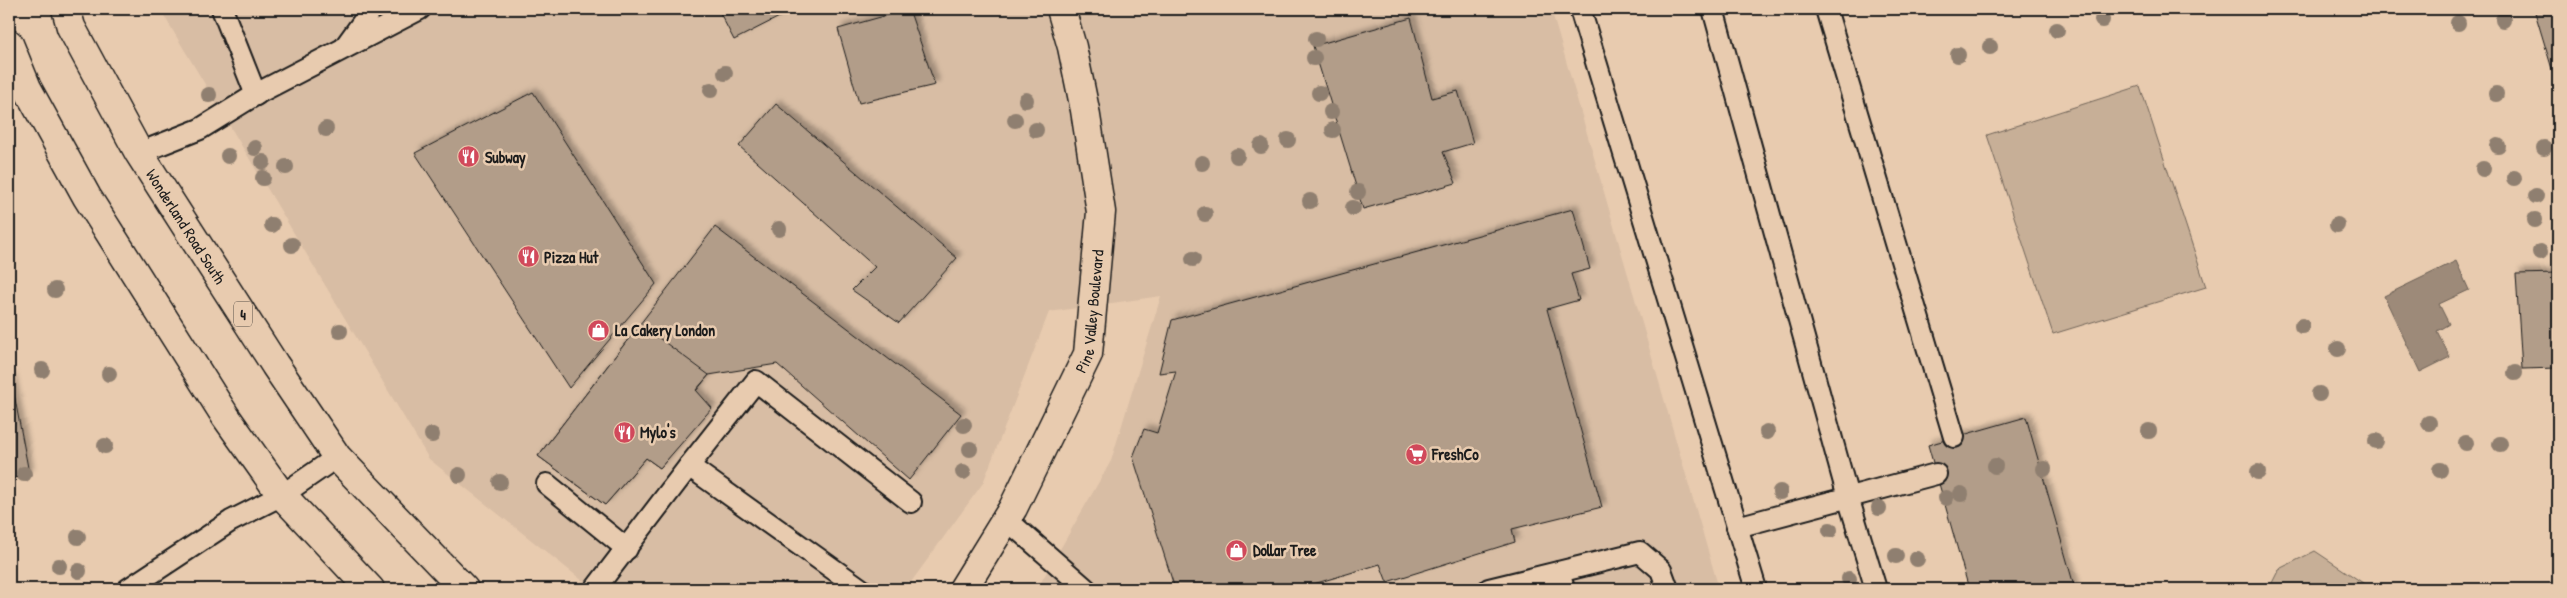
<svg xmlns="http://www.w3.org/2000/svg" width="2567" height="598" font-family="'Patrick Hand',sans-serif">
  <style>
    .built { fill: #d8bda4 }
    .green { fill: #c7af97; stroke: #72665a }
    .water { fill: #9d8a79; stroke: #695e54 }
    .building { fill: #b29d89; stroke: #1c1c1c; filter: url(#shadow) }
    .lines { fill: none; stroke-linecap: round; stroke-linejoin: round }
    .service-casing { stroke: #1c1c1c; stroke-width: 24 }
    .tertiary-casing { stroke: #1c1c1c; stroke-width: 31 }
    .primary-casing { stroke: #1c1c1c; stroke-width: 31 }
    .service { stroke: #e8cbaf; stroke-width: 20 }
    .tertiary { stroke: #e8cbaf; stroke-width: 28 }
    .primary { stroke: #e8cbaf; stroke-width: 28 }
    .tree { fill: #8f7f6f }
    .labels { text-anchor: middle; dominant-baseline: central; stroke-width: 5; stroke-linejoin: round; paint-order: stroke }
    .shield { fill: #e8cbaf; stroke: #595048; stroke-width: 1 }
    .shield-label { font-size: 15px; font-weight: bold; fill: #1c1c1c }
    .poi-label { font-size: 16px; font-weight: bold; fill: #1c1c1c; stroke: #e8cbaf; text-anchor: start }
    .street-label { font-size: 16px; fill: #1c1c1c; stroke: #e8cbaf }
  </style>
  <defs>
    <filter id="shadow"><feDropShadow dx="4.5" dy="-4.5" stdDeviation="2.5" flood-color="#0004"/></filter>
  </defs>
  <rect width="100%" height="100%" fill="#e8cbaf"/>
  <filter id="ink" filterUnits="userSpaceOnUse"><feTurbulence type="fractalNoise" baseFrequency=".02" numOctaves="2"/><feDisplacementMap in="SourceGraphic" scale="10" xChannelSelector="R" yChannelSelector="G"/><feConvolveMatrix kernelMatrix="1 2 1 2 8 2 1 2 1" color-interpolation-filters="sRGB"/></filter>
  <g filter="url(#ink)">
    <polygon class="built" points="160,9 1551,9 1719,589 1037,589 1111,461 1161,296 1049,312 983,483 906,589 593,589 429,459"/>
    <g class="green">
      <polygon points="2140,86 2206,287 2053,334 1987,135"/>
      <polygon points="2315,551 2372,589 2269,589 2279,569"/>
    </g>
    <polygon class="water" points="2456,261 2469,290 2439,304 2449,324 2437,331 2450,357 2420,372 2384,296"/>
    <g class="building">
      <polygon points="718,9 795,9 734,40"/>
      <polygon points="909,9 935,85 859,103 838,29"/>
      <polygon points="2534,9 2558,9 2558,89"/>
      <polygon points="1411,18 1432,98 1458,91 1473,143 1443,152 1456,183 1363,209 1313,46"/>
      <polygon points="533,92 656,284 569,388 415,153"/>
      <polygon points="776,104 957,258 899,323 852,290 875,267 739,146"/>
      <polygon points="1573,209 1590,269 1571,274 1579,300 1547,309 1602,507 1512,529 1515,542 1387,582 1380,564 1297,589 1175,589 1133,457 1144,429 1157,433 1176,371 1159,373 1172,320"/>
      <polygon points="715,227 961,414 909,480 777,364 709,375 692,396 709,409 660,468 646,458 605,505 538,456"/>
      <polygon points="2558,273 2558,368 2522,369 2516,274"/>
      <polygon points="640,324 709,375 696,390 712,408 660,468 646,458 605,505 538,456"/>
      <polygon points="11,378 29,473 9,480 9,379"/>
      <polygon points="2026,417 2075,589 1969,589 1928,445"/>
    </g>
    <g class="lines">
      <defs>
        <g id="service">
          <polyline points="222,9 256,95"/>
          <polyline points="1580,9 1756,589"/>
          <polyline points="1713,9 1848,497 1876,589"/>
          <polyline points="1826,9 1954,437"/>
          <polyline points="346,45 372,9"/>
          <polyline points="139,153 200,129 260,92 420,9"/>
          <polyline points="547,484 627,549"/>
          <polyline points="1006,519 1086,589"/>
          <polyline points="1737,527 1936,474"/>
          <polyline points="1559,572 1564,589"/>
          <polyline points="128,589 231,521 282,495 337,457"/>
          <polyline points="595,589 689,466"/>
          <polyline points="861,589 689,466 756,381 911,502"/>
          <polyline points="1489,589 1640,552 1661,570 1668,589"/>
        </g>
        <g id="tertiary">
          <path id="s1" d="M 963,589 L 1013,508 L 1088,354 L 1101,212 L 1085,110 L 1072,47 L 1061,9"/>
        </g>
        <g id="primary">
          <path id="s2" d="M 66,9 L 71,27 L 139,153 L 275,365 L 337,457 L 464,589"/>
          <polyline points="9,44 27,88 87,197 226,417 280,493 370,589"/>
        </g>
      </defs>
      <use href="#service" class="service-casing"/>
      <use href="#tertiary" class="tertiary-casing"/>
      <use href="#primary" class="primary-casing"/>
      <use href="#service" class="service"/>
      <use href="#tertiary" class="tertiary"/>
      <use href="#primary" class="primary"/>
    </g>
    <g class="tree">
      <circle cx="2102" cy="20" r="8"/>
      <circle cx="2503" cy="20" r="8"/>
      <circle cx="2458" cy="23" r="8"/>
      <circle cx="2057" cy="30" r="8"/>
      <circle cx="1316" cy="39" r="8"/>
      <circle cx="1990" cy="47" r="8"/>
      <circle cx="1958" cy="55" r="8"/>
      <circle cx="1314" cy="58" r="8"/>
      <circle cx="725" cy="73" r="8"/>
      <circle cx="711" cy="90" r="8"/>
      <circle cx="1319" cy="93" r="8"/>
      <circle cx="2496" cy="94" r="8"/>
      <circle cx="209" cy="95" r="8"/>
      <circle cx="1026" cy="100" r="8"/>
      <circle cx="1331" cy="112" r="8"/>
      <circle cx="1015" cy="120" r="8"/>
      <circle cx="326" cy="129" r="8"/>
      <circle cx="1036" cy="130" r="8"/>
      <circle cx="1333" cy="130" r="8"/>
      <circle cx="1288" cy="140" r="8"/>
      <circle cx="1261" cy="146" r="8"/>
      <circle cx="2498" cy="146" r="8"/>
      <circle cx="255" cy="148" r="8"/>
      <circle cx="2544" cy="148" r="8"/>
      <circle cx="228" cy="156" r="8"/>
      <circle cx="1237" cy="156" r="8"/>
      <circle cx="263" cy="162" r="8"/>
      <circle cx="1202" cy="163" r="8"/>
      <circle cx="286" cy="167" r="8"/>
      <circle cx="2483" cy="169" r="8"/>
      <circle cx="263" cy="178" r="8"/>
      <circle cx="2514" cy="178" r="8"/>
      <circle cx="1358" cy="192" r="8"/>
      <circle cx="2536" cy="196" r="8"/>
      <circle cx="1310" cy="201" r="8"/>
      <circle cx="1353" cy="208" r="8"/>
      <circle cx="1205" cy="214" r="8"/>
      <circle cx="2535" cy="220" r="8"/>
      <circle cx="272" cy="225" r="8"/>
      <circle cx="2337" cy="225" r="8"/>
      <circle cx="779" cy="229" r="8"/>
      <circle cx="292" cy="245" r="8"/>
      <circle cx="2540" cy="252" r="8"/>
      <circle cx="1193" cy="259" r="8"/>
      <circle cx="55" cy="290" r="8"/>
      <circle cx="2302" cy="326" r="8"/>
      <circle cx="340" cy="331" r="8"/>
      <circle cx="2338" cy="349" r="8"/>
      <circle cx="42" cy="370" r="8"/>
      <circle cx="2515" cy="373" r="8"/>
      <circle cx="109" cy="374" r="8"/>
      <circle cx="2319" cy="394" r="8"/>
      <circle cx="2429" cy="423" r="8"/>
      <circle cx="964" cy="425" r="8"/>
      <circle cx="2149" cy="431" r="8"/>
      <circle cx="1767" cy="432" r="8"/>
      <circle cx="432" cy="435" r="8"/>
      <circle cx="2376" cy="441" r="8"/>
      <circle cx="2466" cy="443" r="8"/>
      <circle cx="2500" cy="444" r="8"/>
      <circle cx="105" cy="446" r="8"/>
      <circle cx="970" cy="449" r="8"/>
      <circle cx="1995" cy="466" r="8"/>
      <circle cx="2044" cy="469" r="8"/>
      <circle cx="2440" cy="470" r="8"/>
      <circle cx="963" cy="472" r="8"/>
      <circle cx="2258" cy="472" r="8"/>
      <circle cx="24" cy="474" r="8"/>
      <circle cx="459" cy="475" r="8"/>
      <circle cx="500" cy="482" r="8"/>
      <circle cx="1780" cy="492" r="8"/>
      <circle cx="1961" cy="494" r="8"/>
      <circle cx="1946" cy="498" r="8"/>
      <circle cx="1879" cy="508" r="8"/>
      <circle cx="1830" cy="530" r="8"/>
      <circle cx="78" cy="537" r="8"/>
      <circle cx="1896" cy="556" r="8"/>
      <circle cx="1917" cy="559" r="8"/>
      <circle cx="59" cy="566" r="8"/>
      <circle cx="79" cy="571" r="8"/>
      <circle cx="1849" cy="579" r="8"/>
    </g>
  </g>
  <defs>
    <symbol id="restaurant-disc" viewBox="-11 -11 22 22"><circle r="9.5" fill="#d1495b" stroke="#e8cbaf"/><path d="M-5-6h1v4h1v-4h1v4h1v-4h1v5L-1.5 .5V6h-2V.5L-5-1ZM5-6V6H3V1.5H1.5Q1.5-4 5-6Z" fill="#fff"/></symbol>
    <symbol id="shop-disc" viewBox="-11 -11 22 22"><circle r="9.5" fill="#d1495b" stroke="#e8cbaf"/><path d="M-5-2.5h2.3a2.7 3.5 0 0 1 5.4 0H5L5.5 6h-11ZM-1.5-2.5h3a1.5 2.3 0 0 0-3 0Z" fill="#fff"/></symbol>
    <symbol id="supermarket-disc" viewBox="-11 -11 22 22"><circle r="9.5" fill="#d1495b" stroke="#e8cbaf"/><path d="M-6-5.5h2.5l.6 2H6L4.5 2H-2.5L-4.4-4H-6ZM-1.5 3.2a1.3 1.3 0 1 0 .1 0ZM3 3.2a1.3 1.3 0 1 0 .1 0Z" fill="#fff"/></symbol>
  </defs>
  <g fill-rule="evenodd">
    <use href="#restaurant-disc" x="456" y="144" width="25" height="25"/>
    <use href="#restaurant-disc" x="516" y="244" width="25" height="25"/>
    <use href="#shop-disc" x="586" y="318" width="25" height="25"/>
    <use href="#restaurant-disc" x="612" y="420" width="25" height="25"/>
    <use href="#supermarket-disc" x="1404" y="442" width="25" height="25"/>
    <use href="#shop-disc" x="1224" y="538" width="25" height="25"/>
  </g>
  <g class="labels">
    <rect class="shield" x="234" y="301.5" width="18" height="25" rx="4"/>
    <g class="shield-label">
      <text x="243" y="314">4</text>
    </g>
    <g class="poi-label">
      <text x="485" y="157">Subway</text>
      <text x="544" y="257">Pizza Hut</text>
      <text x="615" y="330">La Cakery London</text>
      <text x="640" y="432">Mylo's</text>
      <text x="1432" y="454">FreshCo</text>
      <text x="1253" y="550">Dollar Tree</text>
    </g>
    <g class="street-label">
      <text stroke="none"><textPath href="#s2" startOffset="249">Wonderland Road South</textPath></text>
      <text stroke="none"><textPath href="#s1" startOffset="309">Pine Valley Boulevard</textPath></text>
    </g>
  </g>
  <rect width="2567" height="598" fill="none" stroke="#e8cbaf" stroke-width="30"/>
  <rect x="15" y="15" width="2537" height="568" fill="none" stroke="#1c1c1c" stroke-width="2" filter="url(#ink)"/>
</svg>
